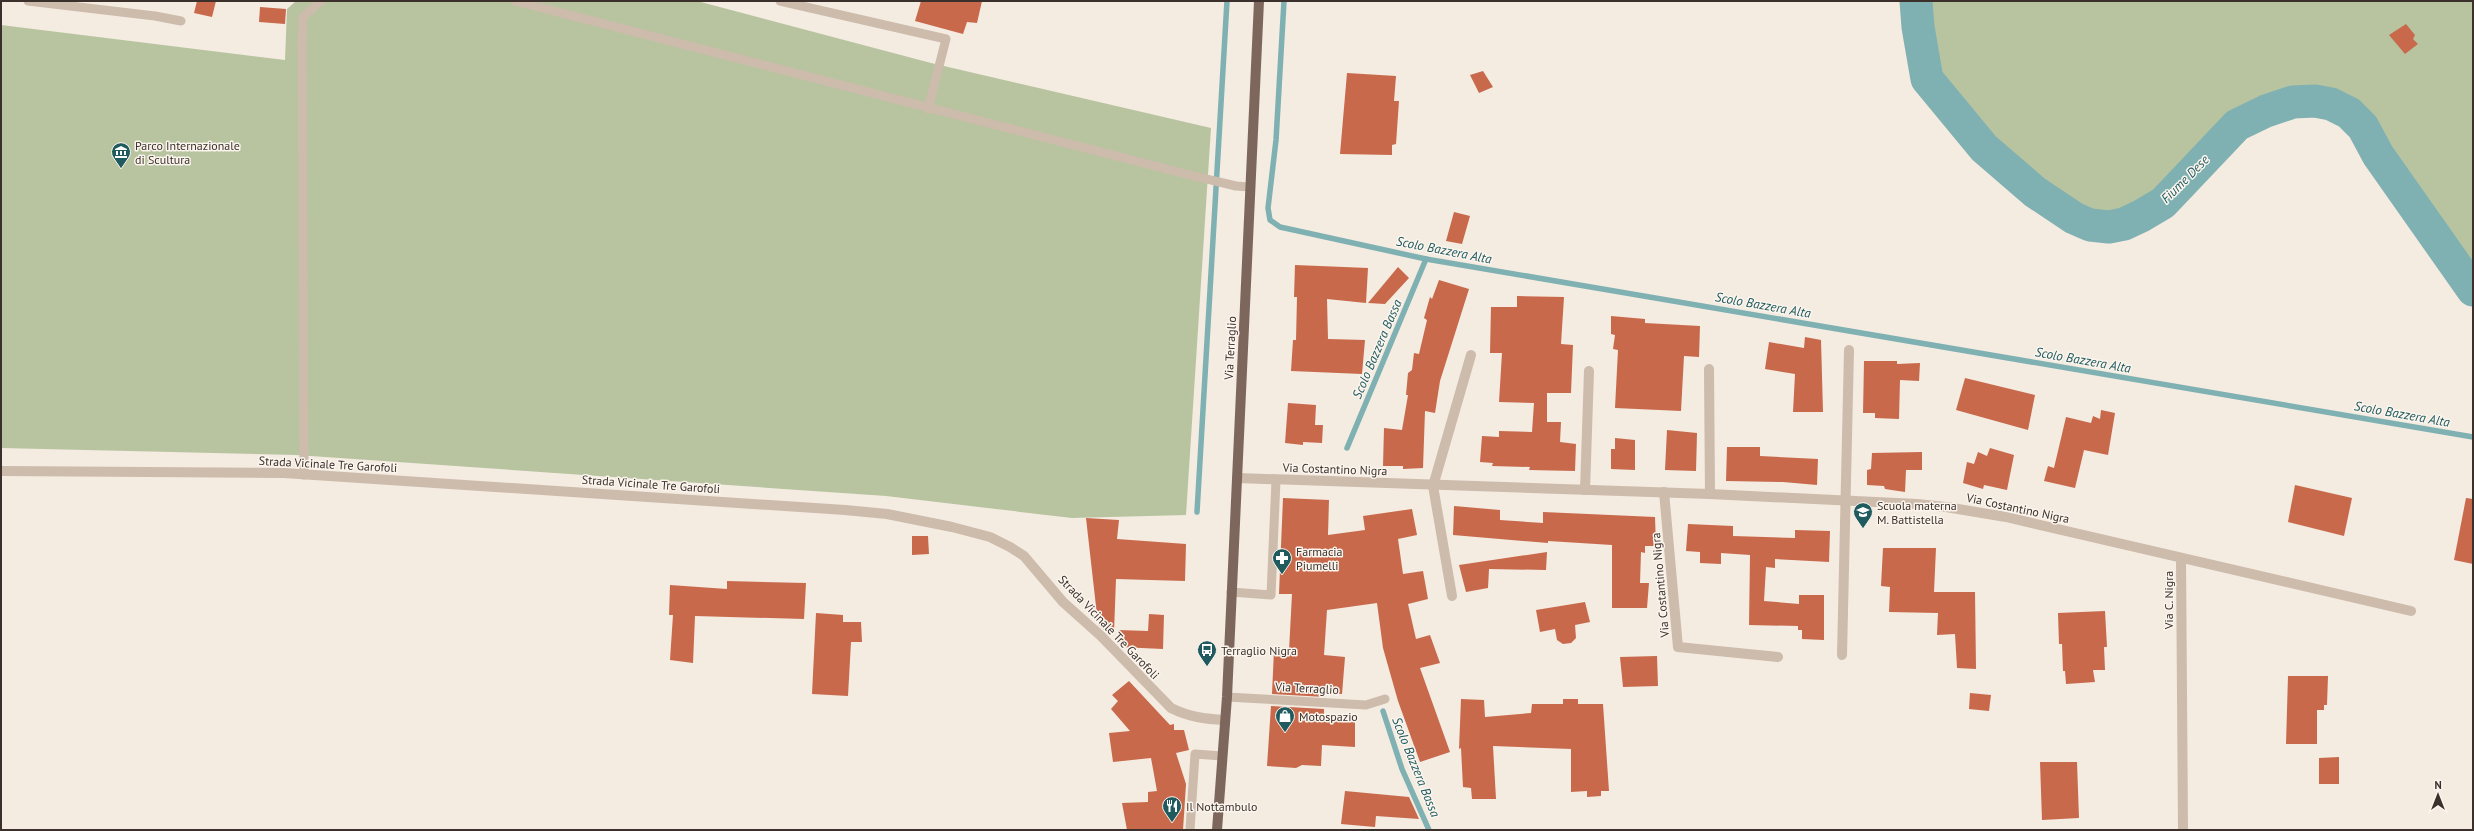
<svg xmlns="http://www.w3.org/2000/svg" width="2474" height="831" font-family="'PT Sans',sans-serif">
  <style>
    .green { fill: #b8c4a0 }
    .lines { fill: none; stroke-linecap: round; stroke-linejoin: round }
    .stream { stroke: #7fb0b2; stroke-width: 5.5 }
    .river { stroke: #7fb0b2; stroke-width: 33 }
    .building { fill: #c8694b }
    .lane { stroke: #cdbbac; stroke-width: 9 }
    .street { stroke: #cdbbac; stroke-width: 10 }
    .primary { stroke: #7d675c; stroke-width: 10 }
    .labels { text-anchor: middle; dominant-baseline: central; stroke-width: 3; stroke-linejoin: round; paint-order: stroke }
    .poi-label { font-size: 12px; fill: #3b302b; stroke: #fbf5ee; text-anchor: start }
    .street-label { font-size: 12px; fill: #3b302b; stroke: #fbf5ee }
    .water-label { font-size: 13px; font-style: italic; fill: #1f5a5e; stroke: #fbf5ee }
  </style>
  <rect width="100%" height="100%" fill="#f4ebe1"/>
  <g class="green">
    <polygon points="296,1 697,1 931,63 1211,128 1186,515 1072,518 886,496 296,455 1,448 1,25 285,60 287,9"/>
    <polygon points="1907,1 2473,1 2473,306 2406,215 2353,129 2336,117 2305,112 2282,117 2245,137 2159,213 2142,225 2111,235 2090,234 2069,226 2032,204 1982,162 1923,96 1915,77 1907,31"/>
  </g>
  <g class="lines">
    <g class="stream">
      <polyline points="1284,1 1276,140 1268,208 1270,220 1280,227 1426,259 2473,437"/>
      <polyline points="1347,448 1426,259"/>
      <polyline points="1197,512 1227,1"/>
      <polyline points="1383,711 1402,769 1429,830"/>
    </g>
    <polyline class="river" points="1916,1 1918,27 1927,79 1984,148 2035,192 2074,218 2090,225 2109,227 2124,224 2141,216 2163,203 2237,125 2266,111 2293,102 2315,101 2331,104 2349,113 2363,127 2378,155 2473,290"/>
  </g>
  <g class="building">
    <polygon points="197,1 216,1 212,17 194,13"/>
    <polygon points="921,1 982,1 977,23 967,22 963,34 915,21"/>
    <polygon points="260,7 286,9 285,24 259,22"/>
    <polygon points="2406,24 2415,35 2413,39 2418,44 2405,54 2389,35"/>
    <polygon points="1483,71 1493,87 1479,93 1470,75"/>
    <polygon points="1347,73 1396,76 1394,101 1399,101 1396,144 1392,145 1392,155 1340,154"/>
    <polygon points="1454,212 1470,216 1462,244 1446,241"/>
    <polygon points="1295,265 1368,268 1366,303 1327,299 1328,339 1365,340 1362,374 1291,371 1293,340 1296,340 1297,297 1294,297"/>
    <polygon points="1398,267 1409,278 1385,304 1368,303"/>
    <polygon points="1439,280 1469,289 1440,381 1435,413 1425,411 1423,468 1403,469 1403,466 1383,466 1384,428 1402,430 1408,395 1406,395 1408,373 1412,370 1414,353 1419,354 1427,320 1424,318 1430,297 1432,299"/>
    <polygon points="1517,296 1564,297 1561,344 1573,345 1571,393 1547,393 1547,422 1561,422 1560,442 1576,444 1575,471 1529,470 1530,467 1492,466 1493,463 1480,462 1482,436 1499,437 1499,431 1532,432 1534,403 1499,402 1502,353 1490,353 1491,307 1517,307"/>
    <polygon points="1611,316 1645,319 1645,323 1700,326 1699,357 1684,356 1681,411 1615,408 1618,350 1613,349 1615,335 1611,334"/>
    <polygon points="1805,337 1821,340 1823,412 1793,412 1795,374 1765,369 1769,342 1804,348"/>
    <polygon points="1864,361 1897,361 1897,364 1920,363 1919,381 1900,380 1899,419 1875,418 1875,413 1863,413"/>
    <polygon points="1965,378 2035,395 2028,430 1956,410"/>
    <polygon points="1288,403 1316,405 1315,425 1323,425 1322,443 1303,442 1303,445 1285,443"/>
    <polygon points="2101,410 2115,413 2108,455 2084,450 2075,488 2044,481 2048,466 2054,468 2066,417 2091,423 2093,416 2100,419"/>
    <polygon points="1667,430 1697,433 1696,471 1665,470"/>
    <polygon points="1615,438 1635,440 1635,470 1611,469 1611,449 1615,449"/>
    <polygon points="1727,447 1760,447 1760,456 1818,459 1817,485 1783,482 1726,481"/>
    <polygon points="1990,448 2014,455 2007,490 1984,485 1983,489 1963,483 1967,462 1974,464 1978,452 1987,456"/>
    <polygon points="1922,452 1922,470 1906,470 1905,492 1885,489 1884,486 1867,485 1867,470 1871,469 1872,453"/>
    <polygon points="2295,485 2352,498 2344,536 2288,522"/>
    <polygon points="1283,498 1329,500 1328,535 1365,530 1363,516 1412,509 1417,535 1398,539 1403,574 1423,571 1428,599 1408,604 1416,639 1430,635 1440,663 1420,668 1450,752 1420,762 1398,701 1383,648 1377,603 1327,610 1324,655 1345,657 1342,694 1325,693 1325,697 1272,694 1274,650 1289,651 1292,594 1279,594"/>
    <polygon points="2466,498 2473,499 2473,564 2454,560"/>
    <polygon points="1454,506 1500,510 1500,520 1543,523 1543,512 1655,517 1656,546 1645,546 1645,553 1641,552 1640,583 1649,583 1647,608 1612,608 1612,545 1548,541 1548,543 1453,535"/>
    <polygon points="1086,518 1119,520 1117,539 1186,544 1185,581 1116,579 1114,632 1105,631 1098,624"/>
    <polygon points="1688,524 1733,526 1733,536 1795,538 1795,530 1830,531 1829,562 1775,559 1775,568 1766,567 1764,601 1799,604 1799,595 1824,595 1824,640 1802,639 1802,630 1798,630 1798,626 1749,625 1750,555 1721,553 1721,564 1700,563 1700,552 1686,551"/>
    <polygon points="912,536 928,536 929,554 912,555"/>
    <polygon points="1883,548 1936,548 1934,592 1975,592 1976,669 1957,668 1955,634 1937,635 1938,613 1889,612 1890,587 1881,586"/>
    <polygon points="1547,552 1546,570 1489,569 1488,588 1466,592 1459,565"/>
    <polygon points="727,581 806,583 804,619 695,616 693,663 670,660 673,615 669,615 670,585 727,589"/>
    <polygon points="1585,602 1590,622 1575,625 1576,638 1571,643 1563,644 1557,640 1555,629 1540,632 1536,610"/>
    <polygon points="2105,611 2107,647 2104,647 2105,670 2093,670 2095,682 2066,684 2065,671 2063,671 2062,644 2059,644 2058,613"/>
    <polygon points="816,613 843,615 843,622 861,622 862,642 851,642 848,696 812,694"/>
    <polygon points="1149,614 1164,615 1163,649 1120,647 1118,630 1148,631"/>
    <polygon points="1657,656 1658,686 1623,687 1620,657"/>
    <polygon points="2288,676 2328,676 2327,705 2324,705 2324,710 2317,710 2317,744 2286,744"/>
    <polygon points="1129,681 1170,725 1174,724 1174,730 1184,730 1189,750 1176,753 1186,784 1183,830 1127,830 1122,803 1148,802 1148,792 1157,791 1151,758 1113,762 1109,733 1130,731 1111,709 1118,701 1112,695"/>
    <polygon points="1970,693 1991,695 1989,711 1969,709"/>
    <polygon points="1461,699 1484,700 1485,717 1531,713 1532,704 1563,704 1563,699 1578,699 1578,704 1603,704 1609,791 1601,791 1601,796 1587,797 1587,791 1571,792 1571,749 1493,746 1496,799 1472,799 1471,788 1463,787 1461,748 1459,749"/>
    <polygon points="1271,706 1324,709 1324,721 1355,722 1355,747 1322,745 1321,766 1302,765 1296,768 1267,766"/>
    <polygon points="2339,757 2339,784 2319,784 2319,758"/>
    <polygon points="2040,762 2077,762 2079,818 2042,820"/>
    <polygon points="1345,791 1409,797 1419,819 1376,816 1375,827 1341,824"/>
  </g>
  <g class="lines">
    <g class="lane">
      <polyline points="28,1 155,16 181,21"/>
      <polyline points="515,1 1194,176 1236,186 1250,187"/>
      <polyline points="780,1 946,39 928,109"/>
      <polyline points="304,475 302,42 303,17 321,1"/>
      <polyline points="1231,592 1271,595 1276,480"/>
      <polyline points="1227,697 1366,705 1385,699"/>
      <polyline points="1190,830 1195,754 1222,756"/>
    </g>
    <g class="street">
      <polyline points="1709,369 1710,494"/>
      <path d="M 1,471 L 284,473 L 845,510 L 887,514 L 952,527 L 990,537 L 1010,547 L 1024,556 L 1063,602 L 1101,636 L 1171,708 C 1189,717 1205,719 1225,720"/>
      <polyline points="1237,478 1710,494 1917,504 1946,507 2006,517 2411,611"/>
      <polyline points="1585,490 1589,371"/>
      <polyline points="1664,492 1678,647 1778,657"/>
      <polyline points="2181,558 2183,830"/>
      <polyline points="1452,596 1433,486 1471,355"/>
      <polyline points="1842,655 1849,350"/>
    </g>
    <polyline class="primary" points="1217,830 1227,697 1259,1"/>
  </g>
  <defs>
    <symbol id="museum-pin" viewBox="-11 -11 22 30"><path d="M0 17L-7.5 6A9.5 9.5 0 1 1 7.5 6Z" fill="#1f5a5e" stroke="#fbf5ee"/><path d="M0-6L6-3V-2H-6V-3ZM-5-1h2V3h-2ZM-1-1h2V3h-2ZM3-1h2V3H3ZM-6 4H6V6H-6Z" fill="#fff"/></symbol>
    <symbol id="school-pin" viewBox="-11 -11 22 30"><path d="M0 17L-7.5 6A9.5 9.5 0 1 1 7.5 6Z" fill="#1f5a5e" stroke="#fbf5ee"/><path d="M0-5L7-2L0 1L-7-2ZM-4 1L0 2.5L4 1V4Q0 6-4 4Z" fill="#fff"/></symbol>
    <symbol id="pharmacy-pin" viewBox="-11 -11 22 30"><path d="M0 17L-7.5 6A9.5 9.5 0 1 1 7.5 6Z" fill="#1f5a5e" stroke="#fbf5ee"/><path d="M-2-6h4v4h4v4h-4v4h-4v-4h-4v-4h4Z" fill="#fff"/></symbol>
    <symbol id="bus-pin" viewBox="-11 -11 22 30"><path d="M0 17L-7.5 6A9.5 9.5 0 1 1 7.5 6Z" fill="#1f5a5e" stroke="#fbf5ee"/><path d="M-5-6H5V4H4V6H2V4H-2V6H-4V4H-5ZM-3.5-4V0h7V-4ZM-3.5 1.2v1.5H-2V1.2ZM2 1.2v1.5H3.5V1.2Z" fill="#fff"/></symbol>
    <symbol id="shop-pin" viewBox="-11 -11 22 30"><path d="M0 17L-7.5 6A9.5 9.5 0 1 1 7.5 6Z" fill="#1f5a5e" stroke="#fbf5ee"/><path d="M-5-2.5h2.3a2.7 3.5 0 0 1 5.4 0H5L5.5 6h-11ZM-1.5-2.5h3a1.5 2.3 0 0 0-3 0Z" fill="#fff"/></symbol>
    <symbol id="restaurant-pin" viewBox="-11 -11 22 30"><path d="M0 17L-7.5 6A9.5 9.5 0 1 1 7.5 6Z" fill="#1f5a5e" stroke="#fbf5ee"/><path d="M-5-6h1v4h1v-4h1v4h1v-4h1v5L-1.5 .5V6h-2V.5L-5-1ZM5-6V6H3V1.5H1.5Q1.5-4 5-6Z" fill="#fff"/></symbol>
  </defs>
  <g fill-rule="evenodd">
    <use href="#museum-pin" x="110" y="141" width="22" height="30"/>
    <use href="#school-pin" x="1852" y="501" width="22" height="30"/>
    <use href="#pharmacy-pin" x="1271" y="547" width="22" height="30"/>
    <use href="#bus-pin" x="1196" y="639" width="22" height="30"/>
    <use href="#shop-pin" x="1274" y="705" width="22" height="30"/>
    <use href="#restaurant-pin" x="1161" y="795" width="22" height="30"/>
  </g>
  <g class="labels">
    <g class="poi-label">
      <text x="135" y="145">Parco Internazionale<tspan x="135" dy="14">di Scultura</tspan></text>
      <text x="1877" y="505">Scuola materna<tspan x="1877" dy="14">M. Battistella</tspan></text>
      <text x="1296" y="551">Farmacia<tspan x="1296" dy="14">Piumelli</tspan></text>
      <text x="1221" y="650">Terraglio Nigra</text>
      <text x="1299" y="716">Motospazio</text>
      <text x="1186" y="806">Il Nottambulo</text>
    </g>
    <g class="street-label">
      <text transform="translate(1230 348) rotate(-87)">Via Terraglio</text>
      <text transform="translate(328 464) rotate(3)">Strada Vicinale Tre Garofoli</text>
      <text transform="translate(1335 469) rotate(2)">Via Costantino Nigra</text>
      <text transform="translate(651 484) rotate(4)">Strada Vicinale Tre Garofoli</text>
      <text transform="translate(2018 508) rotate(12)">Via Costantino Nigra</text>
      <text transform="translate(1660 585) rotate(-95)">Via Costantino Nigra</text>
      <text transform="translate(2168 600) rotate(-90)">Via C. Nigra</text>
      <text transform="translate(1109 627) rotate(46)">Strada Vicinale Tre Garofoli</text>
      <text transform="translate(1307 688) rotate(3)">Via Terraglio</text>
    </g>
    <g class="water-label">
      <text transform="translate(2185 179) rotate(-45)">Fiume Dese</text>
      <text transform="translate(1444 250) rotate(11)">Scolo Bazzera Alta</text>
      <text transform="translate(1763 305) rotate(10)">Scolo Bazzera Alta</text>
      <text transform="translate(1377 349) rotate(-67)">Scolo Bazzera Bassa</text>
      <text transform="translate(2083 360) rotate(10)">Scolo Bazzera Alta</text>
      <text transform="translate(2402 414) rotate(10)">Scolo Bazzera Alta</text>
      <text transform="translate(1416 767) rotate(68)">Scolo Bazzera Bassa</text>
    </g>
  </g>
  <rect width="2474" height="831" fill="none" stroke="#3b302b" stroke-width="4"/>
  <g transform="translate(2438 795)" stroke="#fbf5ee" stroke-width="3" paint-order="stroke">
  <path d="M0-3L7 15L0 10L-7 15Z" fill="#3b302b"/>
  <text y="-6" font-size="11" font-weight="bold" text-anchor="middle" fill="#3b302b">N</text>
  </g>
</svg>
